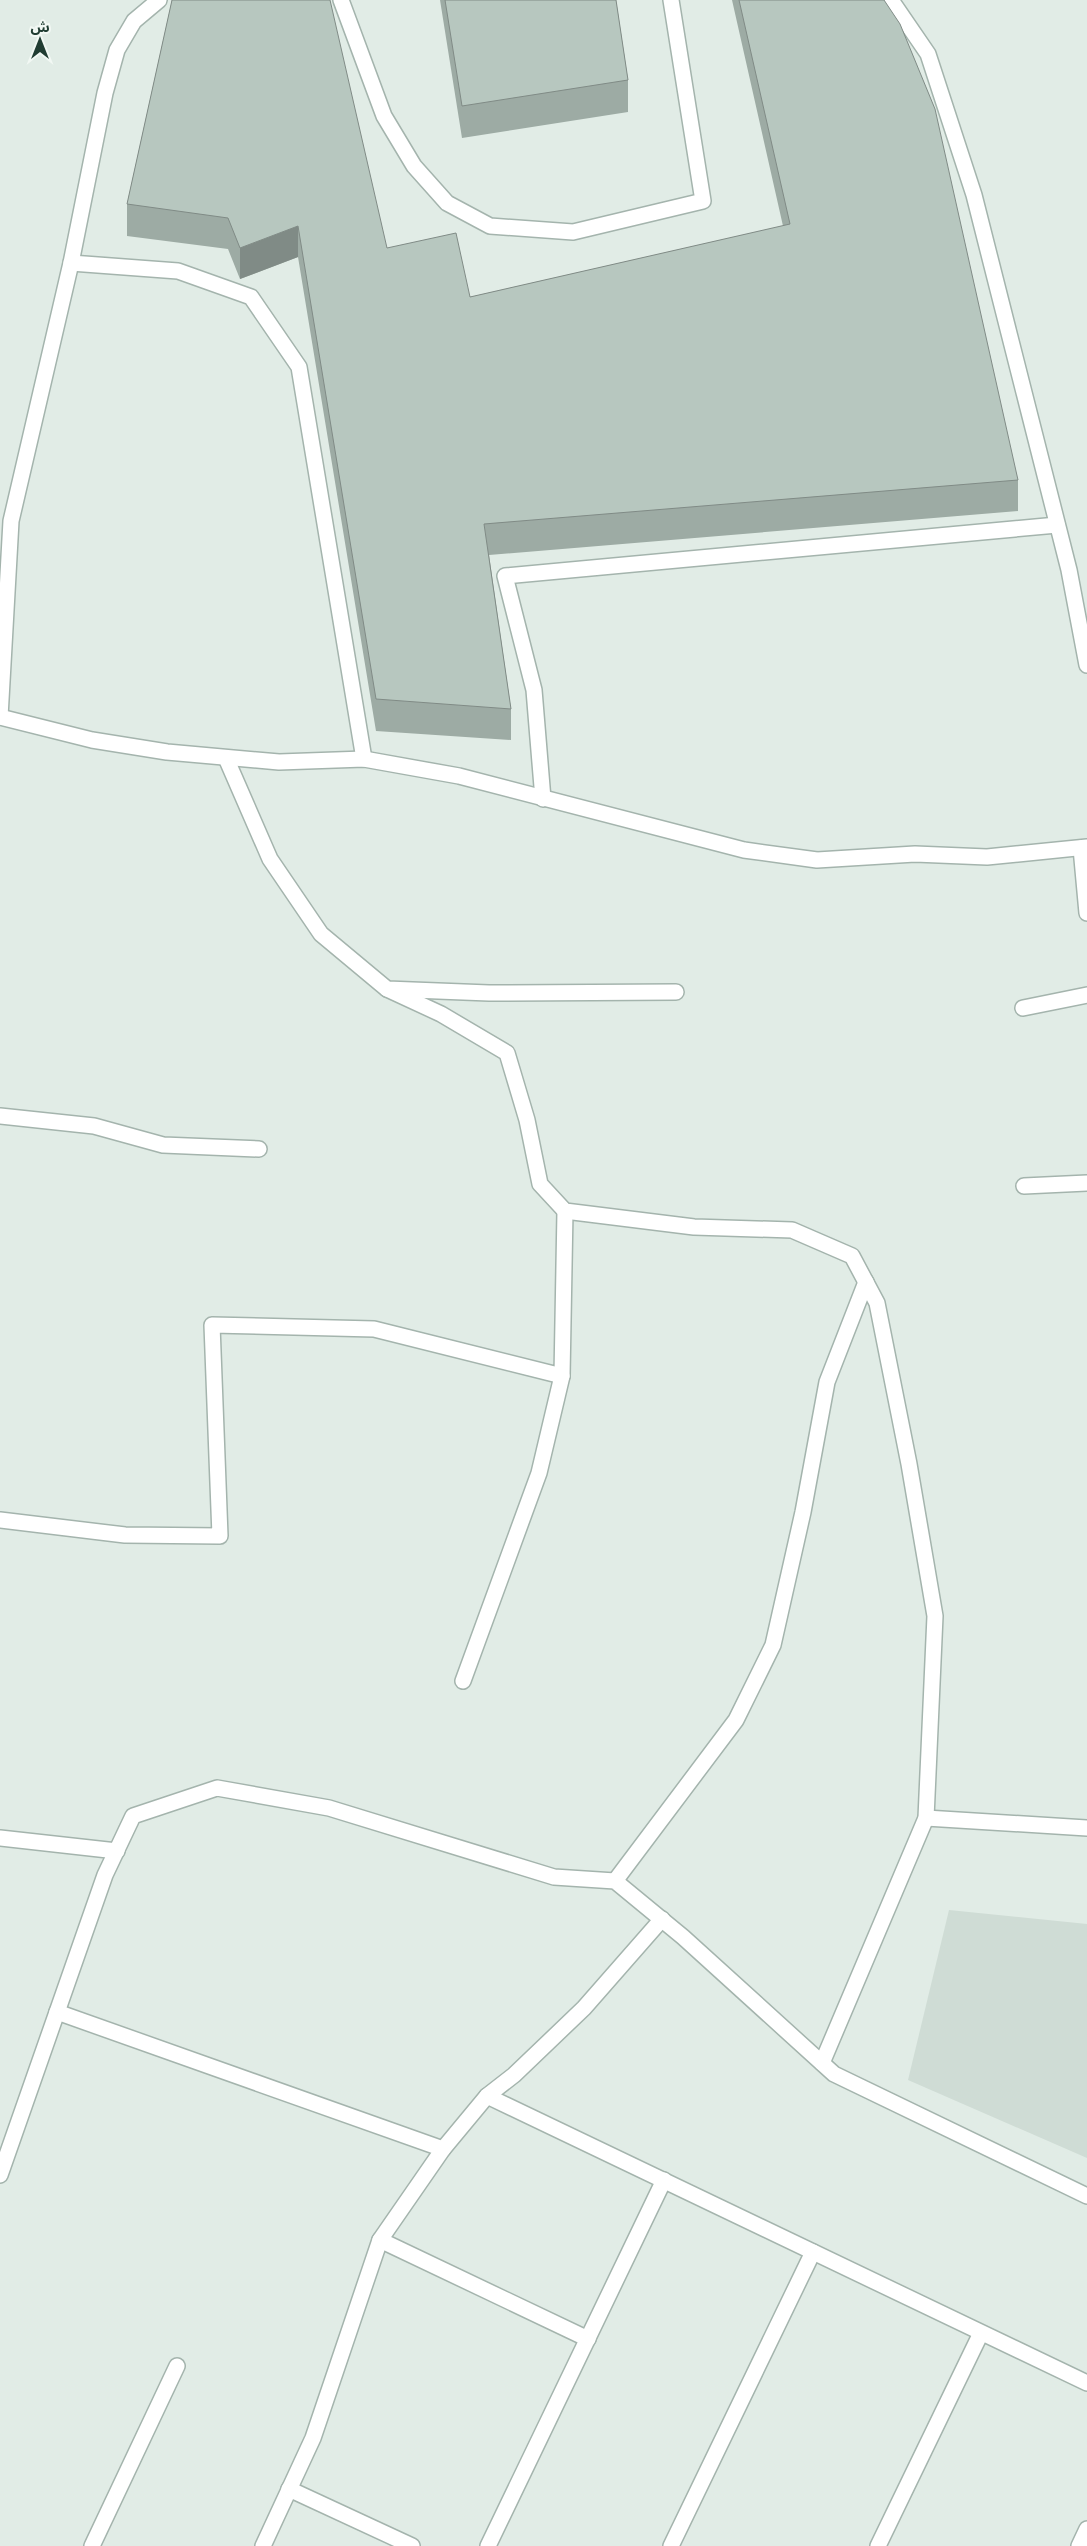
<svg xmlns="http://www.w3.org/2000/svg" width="1087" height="2546" font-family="Arial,'Noto Sans Arabic',sans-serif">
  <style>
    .built { fill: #cfdcd5 }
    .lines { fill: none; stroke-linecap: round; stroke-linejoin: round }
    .street-casing { stroke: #a4b4ad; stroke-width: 18 }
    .street { stroke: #fff; stroke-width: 15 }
    .wall { fill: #9daba4 }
    .shaded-wall { fill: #808b86 }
    .building { fill: #b7c7bf; stroke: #808b86 }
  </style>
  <rect width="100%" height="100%" fill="#e1ece6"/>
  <polygon class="built" points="949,1910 1087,1924 1087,2158 908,2080"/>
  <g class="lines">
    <defs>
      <g id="street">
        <polyline points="341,0 384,116 414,166 447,203 490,226 573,232 703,201 671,0"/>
        <polyline points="891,0 928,54 974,195 1069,570 1087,665"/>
        <polyline points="71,263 178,271 251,297 299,367 364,759"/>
        <polyline points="0,717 92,740 167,752 279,762 364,759 459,776 744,850 817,860 915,854 987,857 1087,847"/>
        <polyline points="0,717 11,521 71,263 105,93 117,50 134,21 159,0"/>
        <polyline points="226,758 270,859 321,934 387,989 489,993 676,992"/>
        <polyline points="543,799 534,690 505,576 1057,525"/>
        <polyline points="1081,848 1087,913"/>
        <polyline points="387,989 441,1014 507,1053 527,1120 540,1184 565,1211 694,1227 792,1230 852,1256 877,1303 909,1464 935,1616 926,1818 822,2063"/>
        <polyline points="1023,1008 1087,995"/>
        <polyline points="0,1116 94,1126 163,1145 259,1149"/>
        <polyline points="1024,1186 1087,1183"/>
        <polyline points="0,1520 125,1535 220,1536 212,1325 374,1329 562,1376 565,1211"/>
        <polyline points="463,1681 539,1473 562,1376"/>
        <polyline points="926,1818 1087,1828"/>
        <polyline points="0,1838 117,1851"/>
        <polyline points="615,1881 736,1720 773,1645 803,1512 827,1382 866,1282"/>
        <polyline points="57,2012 443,2149"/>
        <polyline points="487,2096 1087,2383"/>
        <polyline points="0,2175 105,1875 133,1816 217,1788 329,1808 554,1877 615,1881 683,1937 834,2074 1087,2196"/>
        <polyline points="380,2240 588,2339"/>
        <polyline points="289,2489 412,2546"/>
        <polyline points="92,2546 177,2366"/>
        <polyline points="263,2546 313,2438 380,2240 443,2149 487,2096 514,2075 584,2008 662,1919"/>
        <polyline points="488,2546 664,2180"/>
        <polyline points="671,2546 813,2252"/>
        <polyline points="878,2546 981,2333"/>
        <polyline points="1079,2546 1087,2529"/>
      </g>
    </defs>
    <use href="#street" class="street-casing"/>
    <use href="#street" class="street"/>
  </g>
  <g class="wall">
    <polygon points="172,0 387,248 470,297 783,226 732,0 884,0 1018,480 1018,511 489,555 511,709 511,740 376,731 298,257 240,279 228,249 127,236 127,204"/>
    <polygon points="440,0 616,0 628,80 628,112 462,138"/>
  </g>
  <polygon class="shaded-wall" points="298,226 298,257 240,279 240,248"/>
  <g class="building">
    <polygon points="172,0 330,0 387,248 456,233 470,297 790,224 739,0 884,0 900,24 935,109 1018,480 484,524 511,709 376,699 298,226 240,248 228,218 127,204"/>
    <polygon points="445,0 616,0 628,80 462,106"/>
  </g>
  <g transform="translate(40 40)" stroke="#f2f8f4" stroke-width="4" paint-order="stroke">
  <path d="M0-4L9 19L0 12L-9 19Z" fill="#213d33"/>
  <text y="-8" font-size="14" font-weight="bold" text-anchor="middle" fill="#213d33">ش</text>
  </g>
</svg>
